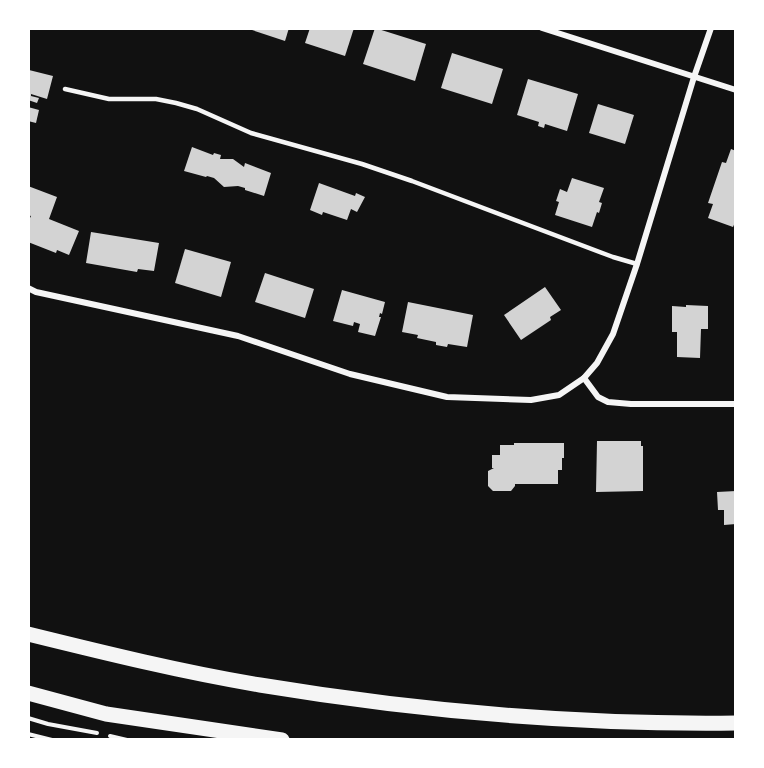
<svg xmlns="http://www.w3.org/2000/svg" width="764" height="768" font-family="'Nunito Sans',sans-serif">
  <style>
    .building { fill: #d3d3d3 }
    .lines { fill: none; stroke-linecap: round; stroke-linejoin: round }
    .path { stroke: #f5f5f5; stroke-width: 4 }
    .service { stroke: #f5f5f5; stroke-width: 4.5 }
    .minor { stroke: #f5f5f5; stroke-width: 6 }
    .primary { stroke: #f5f5f5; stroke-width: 15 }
  </style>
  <rect width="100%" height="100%" fill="#111"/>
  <g class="building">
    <polygon points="246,28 289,28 285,41"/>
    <polygon points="310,28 354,28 345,56 305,43"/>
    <polygon points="375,28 426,44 415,81 363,64"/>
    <polygon points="452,53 503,69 492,104 441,88"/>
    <polygon points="29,70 53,76 47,99 31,94 31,96 39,98 37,103 28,100"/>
    <polygon points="528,79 578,94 567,131 545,124 544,128 538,126 539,122 517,115"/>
    <polygon points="598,104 634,115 625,144 589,133"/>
    <polygon points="28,107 39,110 36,123 28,121"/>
    <polygon points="192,147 213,155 214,153 221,155 220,159 233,159 244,167 245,163 271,173 264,196 245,190 245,188 238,186 224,187 214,178 207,176 206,177 184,171"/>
    <polygon points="731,149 736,151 736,220 733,227 708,218 713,204 708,203 722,162 726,163"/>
    <polygon points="572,178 604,188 599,202 602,203 599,213 597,212 592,227 555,215 559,202 556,201 560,189 567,192"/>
    <polygon points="319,183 355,196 356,193 365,197 357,212 351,209 347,220 323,212 322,215 310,210"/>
    <polygon points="28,186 57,197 49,219 79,231 69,255 57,250 56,253 28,242 28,222 31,216 28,215"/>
    <polygon points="91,232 159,243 154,271 138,269 137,272 86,263"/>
    <polygon points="185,249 231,262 221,297 175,283"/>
    <polygon points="265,273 314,289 305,318 255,302"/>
    <polygon points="545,287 561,310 550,317 551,320 521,340 504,315"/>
    <polygon points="342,290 385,302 382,314 380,313 379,317 381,317 375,336 358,332 360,324 354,322 353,326 333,321"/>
    <polygon points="408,302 473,315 467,347 448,344 447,347 436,345 436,342 417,338 418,335 402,332"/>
    <polygon points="686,305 708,306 708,329 701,329 700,358 677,357 677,332 672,332 672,306 686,307"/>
    <polygon points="597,441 641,441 641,446 643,446 643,491 596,492"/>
    <polygon points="514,443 564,443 564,458 562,458 562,470 558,470 558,484 515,484 515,486 511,491 493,491 488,486 488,471 494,468 492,468 492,455 500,455 500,445 514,445"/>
    <polygon points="736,491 736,524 724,525 724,510 718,510 717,492"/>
  </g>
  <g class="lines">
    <g class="path">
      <polyline points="28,718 48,724 97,733"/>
      <polyline points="28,734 52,740"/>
      <polyline points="110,736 127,740"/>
    </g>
    <polyline class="service" points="65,89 109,99 156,99 176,103 197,109 251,133 362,164 412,181 613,257 637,264"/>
    <g class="minor">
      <polyline points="542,28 736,90"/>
      <polyline points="28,288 36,292 238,336 350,374 447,397 531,400 559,395 584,378 597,363 613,334 637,264 694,77 711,28"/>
      <polyline points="584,378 598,397 608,402 631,404 736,404"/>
    </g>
    <g class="primary">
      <path d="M 28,634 C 105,653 182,672 260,685 C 417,711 576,725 736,723"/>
      <polyline points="28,693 106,714 282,740"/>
    </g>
  </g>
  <rect width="764" height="768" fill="none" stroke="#ffffff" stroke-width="60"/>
</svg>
